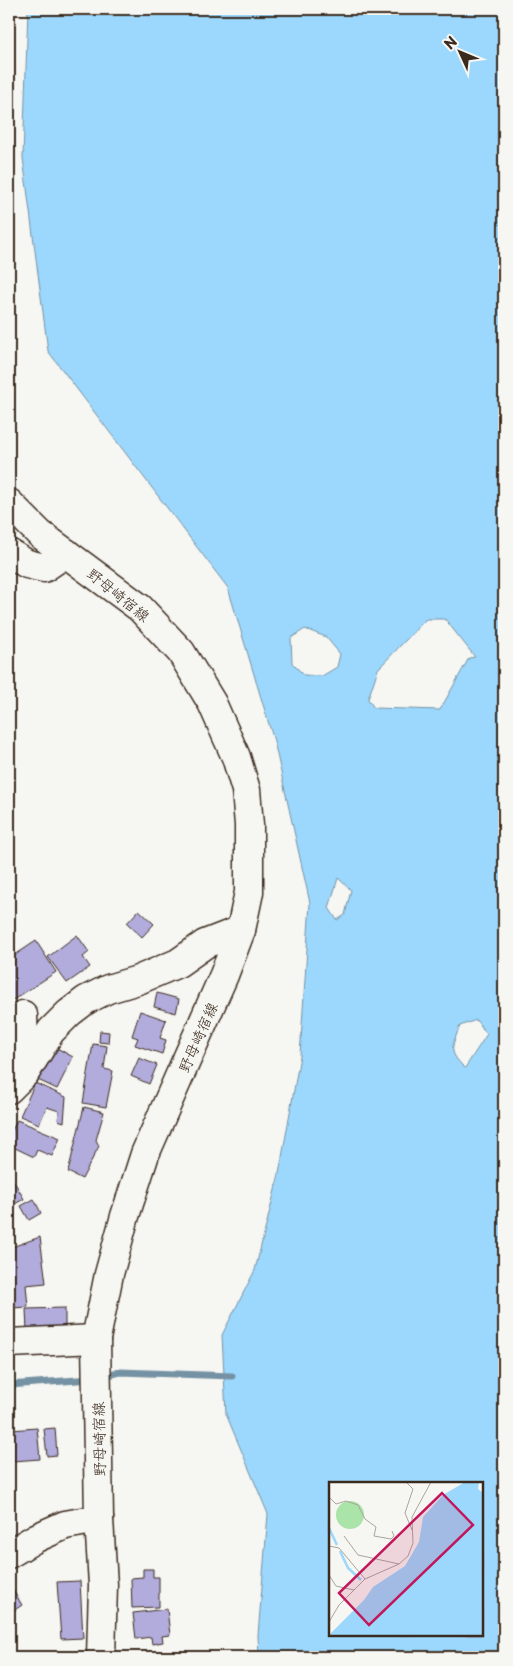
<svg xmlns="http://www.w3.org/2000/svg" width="513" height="1666" font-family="'Playpen Sans','Klee One',sans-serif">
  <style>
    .water { fill: #9cd8fd; stroke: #7592a4; fill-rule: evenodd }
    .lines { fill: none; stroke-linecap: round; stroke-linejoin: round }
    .stream { stroke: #7592a4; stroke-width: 7 }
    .building { fill: #b2acdd; stroke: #3b2a1e }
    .street-casing { stroke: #3b2a1e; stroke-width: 31 }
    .primary-casing { stroke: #3b2a1e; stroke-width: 31 }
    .street { stroke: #f6f6f2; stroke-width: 28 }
    .primary { stroke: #f6f6f2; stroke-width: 28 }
    .labels { text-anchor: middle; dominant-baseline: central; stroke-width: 4; stroke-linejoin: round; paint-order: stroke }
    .street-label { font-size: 15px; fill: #3b2a1e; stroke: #f6f6f2 }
    .inset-river { fill: none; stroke: #9cd8fd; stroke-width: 2.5 }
    .inset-road { fill: none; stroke: #aba49d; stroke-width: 1 }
    .view { fill: #c2185b; fill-opacity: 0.15; stroke: #c2185b; stroke-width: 2.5 }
    .inset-edge { fill: none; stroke: #3b2a1e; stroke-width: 2.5 }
  </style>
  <rect width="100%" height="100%" fill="#f6f6f2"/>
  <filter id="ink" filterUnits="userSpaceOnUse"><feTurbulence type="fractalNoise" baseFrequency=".02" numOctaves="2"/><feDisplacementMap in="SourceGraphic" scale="10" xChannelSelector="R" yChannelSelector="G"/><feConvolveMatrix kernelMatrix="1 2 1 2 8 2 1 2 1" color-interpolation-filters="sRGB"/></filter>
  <g filter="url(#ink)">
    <path class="water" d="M 28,9 L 504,9 L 504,1657 L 259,1657 L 258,1635 L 268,1514 L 226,1414 L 222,1335 L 255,1270 L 279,1174 L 300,1056 L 310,903 L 274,741 L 228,588 L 48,351 L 23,158 ZM 426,619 L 445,619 L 475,657 L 469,658 L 440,710 L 374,708 L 368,699 L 378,669 ZM 305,629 L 326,637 L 340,654 L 337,667 L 322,676 L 304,675 L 292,663 L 291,638 ZM 338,878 L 351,890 L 345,915 L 337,920 L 329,908 ZM 476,1020 L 487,1034 L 465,1068 C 447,1051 452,1047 460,1026 ZM 330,1484 L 482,1484 L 482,1635 L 330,1635 Z"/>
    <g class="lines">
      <g class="stream">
        <polyline points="101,1377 120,1372 232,1376"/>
        <polyline points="9,1385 91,1379"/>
      </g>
    </g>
    <g class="building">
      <polygon points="139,910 154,924 142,937 127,923"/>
      <polygon points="77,935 89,952 83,957 90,967 67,983 48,957"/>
      <polygon points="36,941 56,972 13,1000 9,994 9,959"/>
      <polygon points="157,993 179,999 176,1013 154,1007"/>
      <polygon points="140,1011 166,1020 160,1038 166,1040 162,1054 135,1045 138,1038 132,1036"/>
      <polygon points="100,1031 109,1032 108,1043 99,1042"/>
      <polygon points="9,1036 17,1047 9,1054"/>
      <polygon points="93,1044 107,1046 104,1069 113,1071 106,1107 83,1103"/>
      <polygon points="55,1047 73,1057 57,1089 38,1080"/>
      <polygon points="139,1058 157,1065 149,1084 131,1076"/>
      <polygon points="35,1083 66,1097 64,1122 58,1120 59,1111 47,1107 39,1124 20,1116"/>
      <polygon points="84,1107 104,1112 96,1140 99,1146 82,1179 68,1172"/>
      <polygon points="17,1120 60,1138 52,1156 37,1150 34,1157 9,1145 9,1137"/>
      <polygon points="11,1176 24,1199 9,1207 9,1177"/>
      <polygon points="34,1199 41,1213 29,1220 21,1206"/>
      <polygon points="40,1237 46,1283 26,1285 28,1307 12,1308 10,1287 9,1287 9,1248"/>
      <polygon points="65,1308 65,1330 27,1331 26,1309"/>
      <polygon points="37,1428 40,1459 13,1461 11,1430"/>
      <polygon points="55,1428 57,1455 47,1456 44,1429"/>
      <polygon points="9,1526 13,1534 9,1536"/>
      <polygon points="143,1569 153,1569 153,1577 159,1577 159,1607 132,1608 131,1578 143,1577"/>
      <polygon points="80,1581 83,1638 61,1639 57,1582"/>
      <polygon points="9,1584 22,1605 9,1614"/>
      <polygon points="167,1609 170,1635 162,1636 163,1642 152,1644 151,1637 136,1639 133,1613"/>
    </g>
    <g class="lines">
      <defs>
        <g id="street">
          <polyline points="9,553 27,564 44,568 66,553"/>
          <polyline points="23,1015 25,1073"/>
          <polyline points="9,1089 25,1073 51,1031 69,1013 86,1000 108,989 138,980 178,963 205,944 241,930"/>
          <polyline points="9,1343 96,1339"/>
          <polyline points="9,1554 36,1538 65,1525 99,1519"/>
        </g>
        <polyline id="primary" points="9,503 40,534 140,608 181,652 212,703 236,757 246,790 249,825 249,892 241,930 224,975 145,1154 125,1216 109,1274 96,1339 99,1519 103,1585 101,1657"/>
      </defs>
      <use href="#street" class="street-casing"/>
      <use href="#primary" class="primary-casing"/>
      <use href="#street" class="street"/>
      <use href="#primary" class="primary"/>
    </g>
  </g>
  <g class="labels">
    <g class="street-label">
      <text transform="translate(119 594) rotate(39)">野母崎宿線</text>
      <text transform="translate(197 1037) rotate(-66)">野母崎宿線</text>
      <text transform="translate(98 1439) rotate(-91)">野母崎宿線</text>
    </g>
  </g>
  <g transform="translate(329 1482)">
    <rect width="154" height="154" fill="#f6f6f2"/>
    <path d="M7 33a14 14 0 1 1 28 0a14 14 0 1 1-28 0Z" fill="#abe4a8"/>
    <path d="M 136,0 L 150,0 L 149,7 L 154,11 L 154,153 L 0,153 L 35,118 L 44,105 L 76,84 L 90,60 L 94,35 L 114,13 Z" fill="#9cd8fd"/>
    <path class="inset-river" d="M 0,46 L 8,63M 11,69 L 19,86 L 32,98"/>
    <path class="inset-road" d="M 77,0 L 84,7 L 76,31 L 83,48M 0,15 L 7,22 L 17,19 L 29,23 L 36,37 L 47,45 L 45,54 L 62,57 L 65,54 L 63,49M 15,54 L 29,73 L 70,82M 0,64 L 10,66 L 36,97M 0,93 L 7,104 L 25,108M 0,140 L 10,123 L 36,97 L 70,82 L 79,74 L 84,61 L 83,35 L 102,0"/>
    <path class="view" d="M 113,11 L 144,43 L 40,143 L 10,111 Z"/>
    <rect width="154" height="154" class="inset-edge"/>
  </g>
  <rect width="513" height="1666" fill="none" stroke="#f6f6f2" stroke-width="30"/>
  <rect x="15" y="15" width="483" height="1636" fill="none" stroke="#3b2a1e" stroke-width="2" filter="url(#ink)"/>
  <g transform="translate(460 52) rotate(314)" stroke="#f6f6f2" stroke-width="4" paint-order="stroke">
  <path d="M0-4L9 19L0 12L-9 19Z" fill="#3b2a1e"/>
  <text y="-8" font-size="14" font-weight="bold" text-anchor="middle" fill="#3b2a1e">N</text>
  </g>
</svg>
